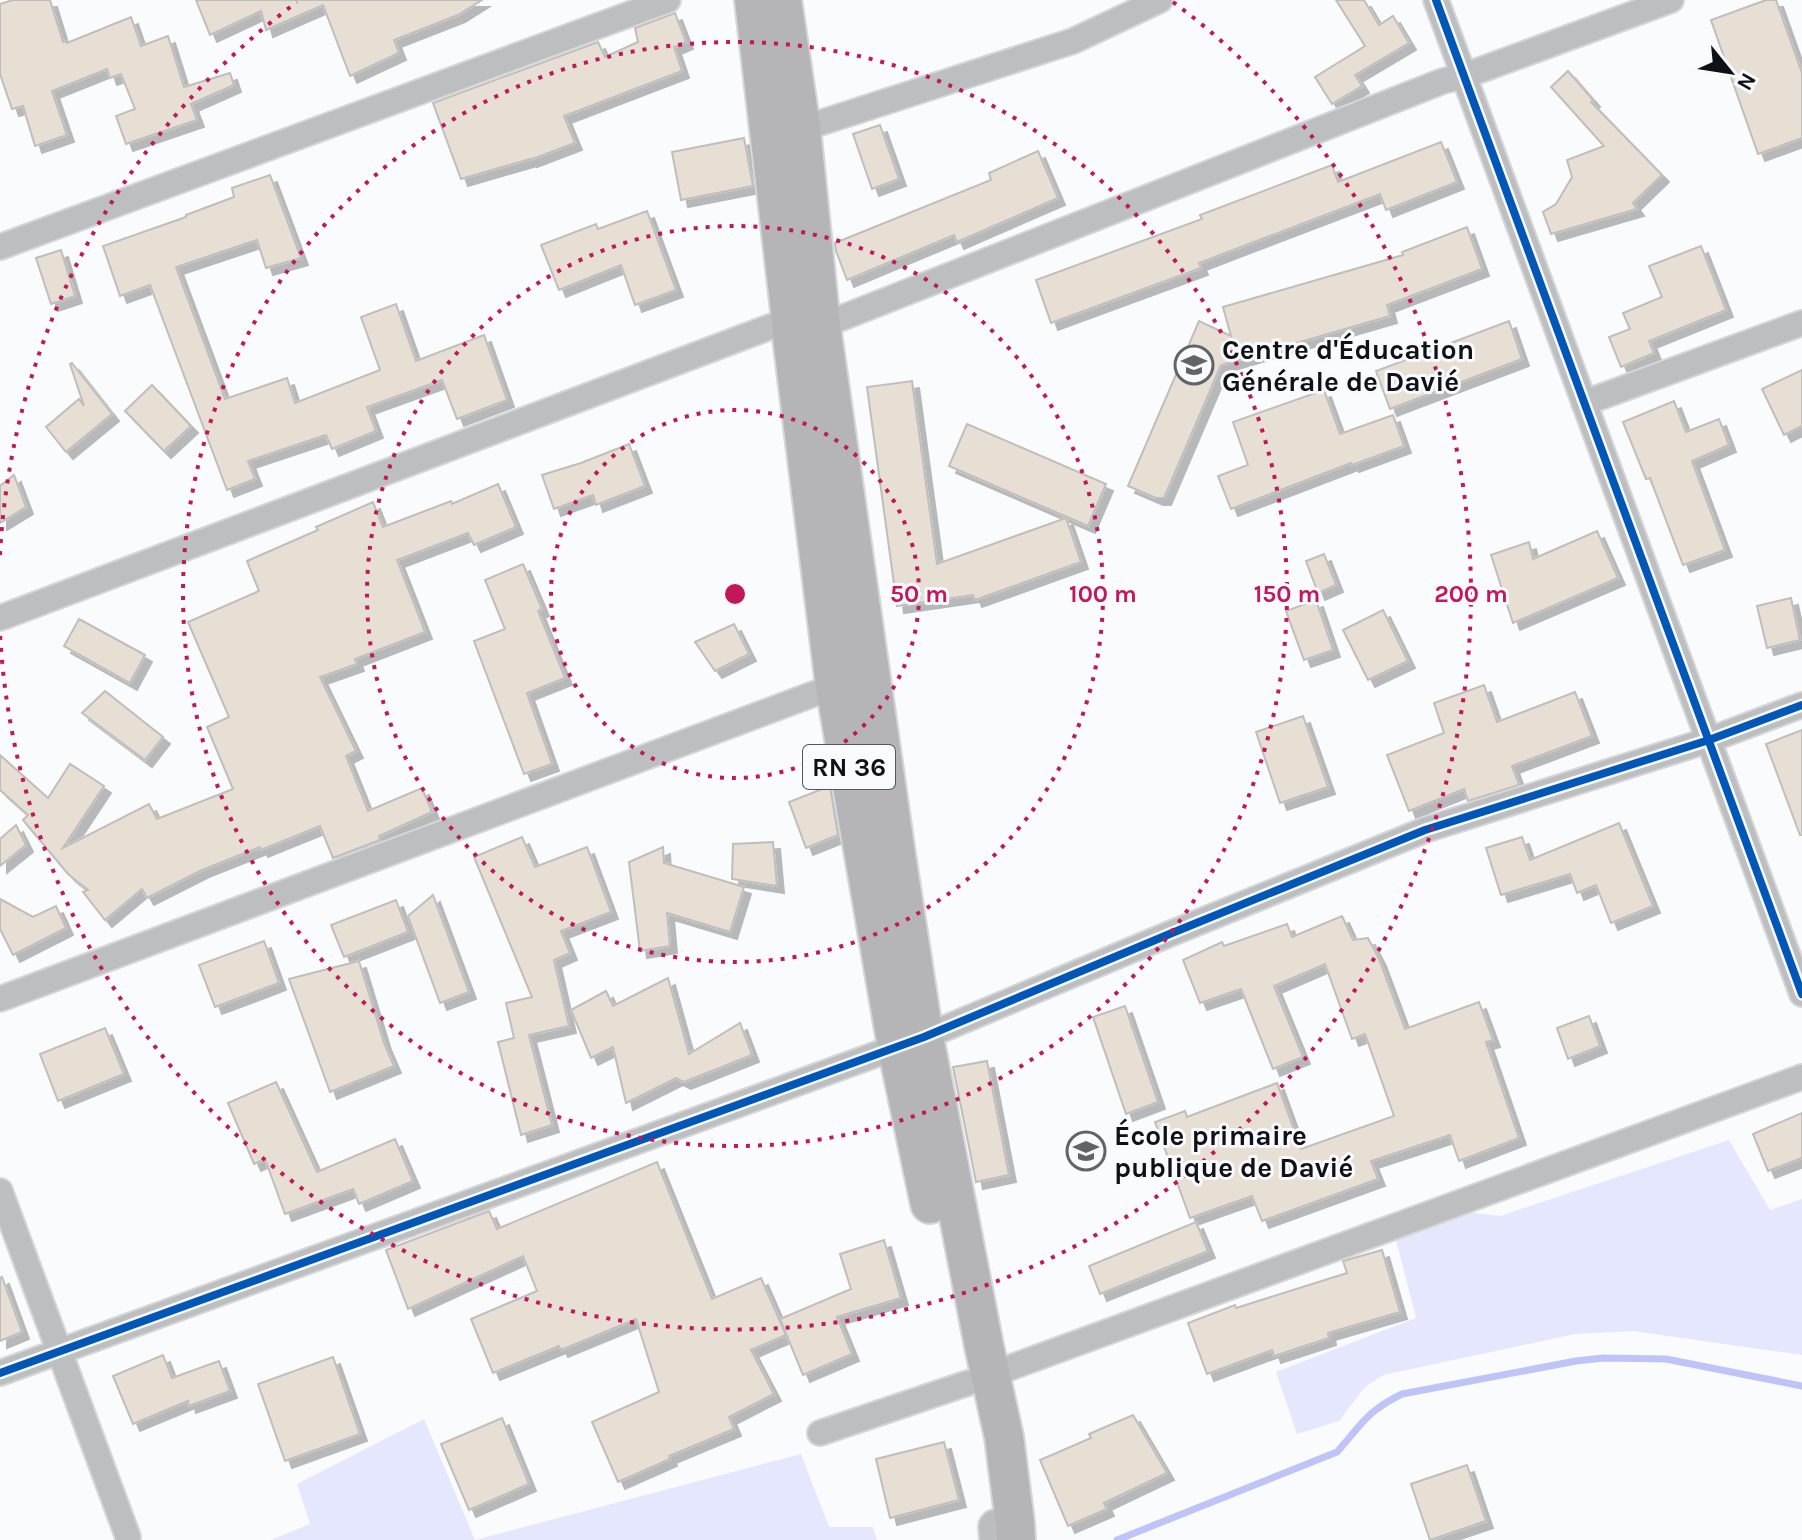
<svg xmlns="http://www.w3.org/2000/svg" width="1802" height="1540" font-family="Karla,sans-serif">
  <style>
    .green { fill: #e4e7fd }
    .lines { fill: none; stroke-linecap: round; stroke-linejoin: round }
    .stream { stroke: #bec3f8; stroke-width: 7 }
    .building { fill: #e7ded4; stroke: #c0bebc; stroke-width: 2; filter: url(#shadow) }
    .street-casing { stroke: #d5d6d7; stroke-width: 28 }
    .secondary-casing { stroke: #d5d6d7; stroke-width: 38 }
    .primary-casing { stroke: #d5d6d7; stroke-width: 42 }
    .street { stroke: #bdbec0; stroke-width: 24 }
    .secondary { stroke: #bcbdc0; stroke-width: 34 }
    .primary { stroke: #b5b5b8; stroke-width: 38 }
    .cycleway-casing { stroke: #f9fafd; stroke-width: 13 }
    .cycleway { stroke: #0057b8; stroke-width: 8 }
    .ring { fill: none; stroke: #c2185b; stroke-width: 4; stroke-dasharray: 4 8 }
    .labels { text-anchor: middle; dominant-baseline: central; stroke-width: 6; stroke-linejoin: round; paint-order: stroke }
    .shield { fill: #f9fafd; stroke: #56575c; stroke-width: 2 }
    .shield-label { font-size: 26px; font-weight: bold; fill: #101117 }
    .poi-label { font-size: 28px; font-weight: bold; fill: #101117; stroke: #f9fafd; text-anchor: start }
    .centre { fill: #c2185b; stroke: #f9fafd; stroke-width: 4 }
    .ring-label { font-size: 24px; text-anchor: middle; font-weight: bold; fill: #c2185b; stroke: #f9fafd; stroke-width: 6; stroke-linejoin: round; paint-order: stroke }
  </style>
  <defs>
    <filter id="shadow"><feDropShadow dx="7" dy="7" stdDeviation="0" flood-color="#0004"/></filter>
  </defs>
  <rect width="100%" height="100%" fill="#fafbfc"/>
  <g class="green">
    <polygon points="1729,1140 1770,1210 1802,1199 1802,1355 1633,1331 1575,1334 1383,1375 1364,1388 1339,1421 1297,1434 1276,1372 1416,1318 1395,1236 1466,1212 1500,1216"/>
    <polygon points="424,1419 475,1540 801,1454 829,1527 873,1527 877,1540 271,1540 310,1524 297,1484"/>
  </g>
  <g class="lines">
    <path class="stream" d="M 1117,1540 L 1337,1452 C 1362,1424 1367,1411 1402,1394 L 1576,1361 L 1603,1358 L 1666,1359 L 1802,1386"/>
  </g>
  <g class="building">
    <polygon points="13,0 50,0 63,42 67,41 67,43 131,17 141,46 168,36 184,87 230,73 234,85 191,104 197,120 126,144 116,116 135,109 121,74 110,78 107,69 52,91 67,135 35,146 23,106 12,109 0,74 0,4"/>
    <polygon points="196,0 482,0 458,15 394,40 399,53 350,76 323,5 266,30 261,11 210,35"/>
    <polygon points="1336,0 1364,0 1379,25 1393,16 1409,43 1355,75 1362,86 1332,104 1315,77 1365,46"/>
    <polygon points="1766,0 1776,0 1802,73 1802,138 1758,154 1711,20"/>
    <polygon points="675,13 686,42 674,47 682,71 564,116 575,143 530,160 530,159 461,179 433,103 598,42 605,57 638,42 635,28"/>
    <polygon points="1568,71 1593,100 1591,102 1662,175 1633,203 1637,209 1551,234 1543,212 1556,204 1572,177 1567,160 1604,146 1551,87"/>
    <polygon points="880,125 899,179 872,189 853,134"/>
    <polygon points="744,138 753,186 681,200 672,152"/>
    <polygon points="1441,142 1457,182 1386,210 1380,194 1199,263 1201,268 1051,323 1036,280 1202,219 1200,215 1332,165 1338,182"/>
    <polygon points="1038,151 1058,198 957,242 954,235 847,280 836,251 835,243 991,180 989,173"/>
    <polygon points="270,175 301,258 266,268 257,240 176,267 225,399 287,378 295,403 380,370 361,317 396,304 416,361 484,335 507,400 457,419 442,380 367,407 376,431 332,449 326,435 248,461 255,479 227,490 150,285 120,296 103,246 186,217 186,215 234,197 232,188"/>
    <polygon points="647,211 676,290 635,305 621,265 559,290 541,245 596,224 598,229"/>
    <polygon points="1467,227 1482,269 1387,305 1390,316 1221,365 1164,498 1156,498 1128,486 1199,321 1231,336 1223,307 1403,255 1402,252"/>
    <polygon points="1701,246 1726,310 1649,341 1654,353 1621,367 1609,337 1630,329 1623,313 1662,297 1649,266"/>
    <polygon points="61,250 75,296 51,304 36,258"/>
    <polygon points="1509,321 1522,359 1390,409 1376,371"/>
    <polygon points="72,363 112,414 66,452 46,427 79,399 84,406 70,364"/>
    <polygon points="1802,370 1802,426 1784,435 1762,389"/>
    <polygon points="912,381 937,564 1066,518 1081,562 975,600 973,595 897,606 867,387"/>
    <polygon points="152,385 191,426 164,451 125,411"/>
    <polygon points="1324,390 1340,434 1393,415 1404,446 1352,465 1351,463 1231,509 1218,476 1248,465 1233,422"/>
    <polygon points="1674,401 1686,432 1719,419 1729,445 1692,461 1725,550 1683,565 1650,478 1646,479 1623,422"/>
    <polygon points="967,424 1106,484 1088,526 949,466"/>
    <polygon points="629,444 645,486 596,505 593,495 554,509 542,475 581,463"/>
    <polygon points="14,475 26,507 0,523 0,486"/>
    <polygon points="498,484 516,527 474,545 468,533 397,560 425,632 355,659 357,664 320,677 356,751 346,756 368,811 422,788 432,812 379,836 380,840 333,858 320,826 261,850 260,847 202,870 147,898 142,889 105,920 83,892 88,890 68,874 23,820 28,815 0,790 0,755 48,798 70,764 104,786 63,848 149,804 157,819 233,789 207,727 229,717 188,622 259,591 247,561 318,530 316,527 373,502 383,527 451,501 452,504"/>
    <polygon points="1597,531 1618,578 1513,623 1491,555 1529,542 1533,559"/>
    <polygon points="1324,554 1336,585 1318,593 1306,561"/>
    <polygon points="523,564 542,609 538,611 565,678 527,693 552,764 524,774 474,641 505,629 485,580"/>
    <polygon points="1791,598 1800,640 1767,648 1757,606"/>
    <polygon points="1316,600 1333,650 1304,660 1286,611"/>
    <polygon points="1383,610 1408,661 1368,680 1343,630"/>
    <polygon points="79,619 145,655 130,683 64,646"/>
    <polygon points="734,624 749,654 715,671 695,642"/>
    <polygon points="1484,685 1497,722 1575,692 1592,736 1512,766 1519,785 1468,801 1464,789 1409,811 1387,755 1444,733 1434,703"/>
    <polygon points="105,691 163,737 145,760 82,713"/>
    <polygon points="1303,716 1328,787 1280,803 1256,732"/>
    <polygon points="1802,730 1802,835 1800,835 1766,744"/>
    <polygon points="830,786 838,835 806,848 789,802"/>
    <polygon points="1619,823 1653,906 1611,923 1596,885 1577,893 1570,874 1501,895 1486,848 1522,837 1530,860"/>
    <polygon points="16,825 26,845 0,866 0,839"/>
    <polygon points="522,837 535,867 587,847 611,912 561,931 570,953 554,960 569,1026 529,1035 552,1125 521,1135 498,1042 514,1038 506,1003 532,997 474,857"/>
    <polygon points="773,842 777,886 732,879 733,844"/>
    <polygon points="663,847 664,863 744,887 730,932 667,913 670,946 640,951 629,862"/>
    <polygon points="433,895 469,992 440,1003 408,916"/>
    <polygon points="0,899 33,917 56,906 66,928 13,955 0,929"/>
    <polygon points="396,900 408,932 344,957 331,925"/>
    <polygon points="1342,916 1353,940 1368,938 1379,959 1405,1029 1479,1002 1493,1040 1486,1042 1519,1138 1459,1161 1450,1135 1371,1161 1378,1179 1262,1221 1252,1196 1190,1218 1155,1122 1185,1111 1187,1117 1277,1083 1301,1149 1394,1116 1365,1034 1352,1039 1325,964 1274,986 1303,1057 1273,1069 1241,989 1200,1003 1183,960 1222,942 1224,946 1287,924 1292,937"/>
    <polygon points="264,941 279,983 215,1007 199,965"/>
    <polygon points="359,961 384,1043 394,1066 330,1092 289,979"/>
    <polygon points="668,978 689,1054 740,1023 752,1055 684,1082 676,1078 626,1103 613,1047 591,1058 571,1010 606,991 613,1006"/>
    <polygon points="1125,1006 1158,1102 1126,1114 1093,1017"/>
    <polygon points="1589,1016 1600,1046 1568,1059 1557,1028"/>
    <polygon points="105,1028 124,1074 58,1101 40,1054"/>
    <polygon points="987,1061 1009,1175 976,1182 953,1067"/>
    <polygon points="276,1082 317,1172 395,1139 413,1181 359,1204 353,1189 285,1214 265,1159 254,1164 228,1103"/>
    <polygon points="1802,1113 1802,1158 1768,1171 1753,1134"/>
    <polygon points="657,1162 712,1299 761,1278 786,1335 751,1350 774,1394 729,1417 734,1429 669,1456 670,1459 618,1482 592,1422 659,1392 636,1319 561,1350 559,1346 493,1373 471,1319 537,1291 523,1256 408,1309 386,1250 489,1211 497,1229"/>
    <polygon points="1196,1222 1208,1251 1100,1294 1089,1266"/>
    <polygon points="884,1240 901,1298 837,1317 852,1354 803,1375 780,1319 851,1289 840,1254"/>
    <polygon points="1382,1250 1400,1312 1328,1333 1329,1338 1274,1356 1272,1350 1207,1374 1188,1323 1235,1305 1236,1308 1347,1273 1343,1261"/>
    <polygon points="2,1277 22,1332 0,1341 0,1278"/>
    <polygon points="163,1355 172,1378 219,1361 230,1391 189,1406 188,1401 133,1424 113,1376"/>
    <polygon points="333,1357 360,1434 285,1461 258,1384"/>
    <polygon points="1133,1415 1167,1473 1104,1503 1107,1509 1068,1526 1040,1460 1091,1438 1089,1434"/>
    <polygon points="502,1418 529,1484 469,1510 441,1444"/>
    <polygon points="944,1442 959,1500 890,1518 876,1459"/>
    <polygon points="1467,1465 1486,1521 1430,1540 1411,1484"/>
  </g>
  <g class="lines">
    <defs>
      <g id="street">
        <polyline points="1436,0 1802,994"/>
        <polyline points="789,133 1073,41 1160,0"/>
        <polyline points="0,247 668,0"/>
        <polyline points="811,330 1443,81 1464,76 1671,0"/>
        <polyline points="1584,403 1802,323"/>
        <polyline points="0,618 791,319"/>
        <polyline points="0,999 835,686"/>
        <polyline points="0,1191 128,1537"/>
        <polyline points="0,1373 924,1037 1172,933 1425,830 1709,740 1802,705"/>
        <polyline points="990,1375 1802,1077"/>
        <polyline points="820,1433 968,1383"/>
      </g>
      <polyline id="secondary" points="996,1527 997,1540"/>
      <g id="primary">
        <polyline points="754,0 791,319 792,337 835,686 897,1047 930,1204"/>
        <polyline points="782,0 801,128 821,326 896,855 924,1037 984,1346 1004,1437 1015,1523 1016,1540"/>
      </g>
    </defs>
    <use href="#street" class="street-casing"/>
    <use href="#secondary" class="secondary-casing"/>
    <use href="#primary" class="primary-casing"/>
    <use href="#street" class="street"/>
    <use href="#secondary" class="secondary"/>
    <use href="#primary" class="primary"/>
    <defs>
      <g id="cycleway">
        <polyline points="1436,0 1802,994"/>
        <polyline points="0,1373 924,1037 1172,933 1425,830 1709,740 1802,705"/>
      </g>
    </defs>
    <use href="#cycleway" class="cycleway-casing"/>
    <use href="#cycleway" class="cycleway"/>
  </g>
  <g class="ring">
    <circle cx="735" cy="594" r="184"/>
    <circle cx="735" cy="594" r="368"/>
    <circle cx="735" cy="594" r="552"/>
    <path d="M0 555A736 736 0 0 1 297 2M1173 2A736 736 0 1 1 0 633"/>
  </g>
  <defs>
    <symbol id="school-ring" viewBox="-11 -11 22 22"><circle r="9.5" fill="#f9fafd" stroke="#626367" stroke-width="1.5"/><path d="M0-5L7-2L0 1L-7-2ZM-4 1L0 2.5L4 1V4Q0 6-4 4Z" fill="#626367"/></symbol>
  </defs>
  <g fill-rule="evenodd">
    <use href="#school-ring" x="1172" y="343" width="44" height="44"/>
    <use href="#school-ring" x="1064" y="1129" width="44" height="44"/>
  </g>
  <g class="labels">
    <rect class="shield" x="803" y="745" width="92" height="44" rx="6"/>
    <g class="shield-label">
      <text x="849" y="767">RN 36</text>
    </g>
    <g class="poi-label">
      <text x="1222" y="349">Centre d'Éducation<tspan x="1222" dy="32">Générale de Davié</tspan></text>
      <text x="1114" y="1135">École primaire<tspan x="1114" dy="32">publique de Davié</tspan></text>
    </g>
  </g>
  <circle cx="735" cy="594" r="12" class="centre"/>
  <g class="ring-label">
    <text x="919" y="602">50 m</text>
    <text x="1103" y="602">100 m</text>
    <text x="1287" y="602">150 m</text>
    <text x="1471" y="602">200 m</text>
  </g>
  <g transform="translate(1730 72) rotate(120)" stroke="#f9fafd" stroke-width="6" paint-order="stroke">
  <path d="M0-6L14 30L0 20L-14 30Z" fill="#101117"/>
  <text y="-12" font-size="22" font-weight="bold" text-anchor="middle" fill="#101117">N</text>
  </g>
</svg>
